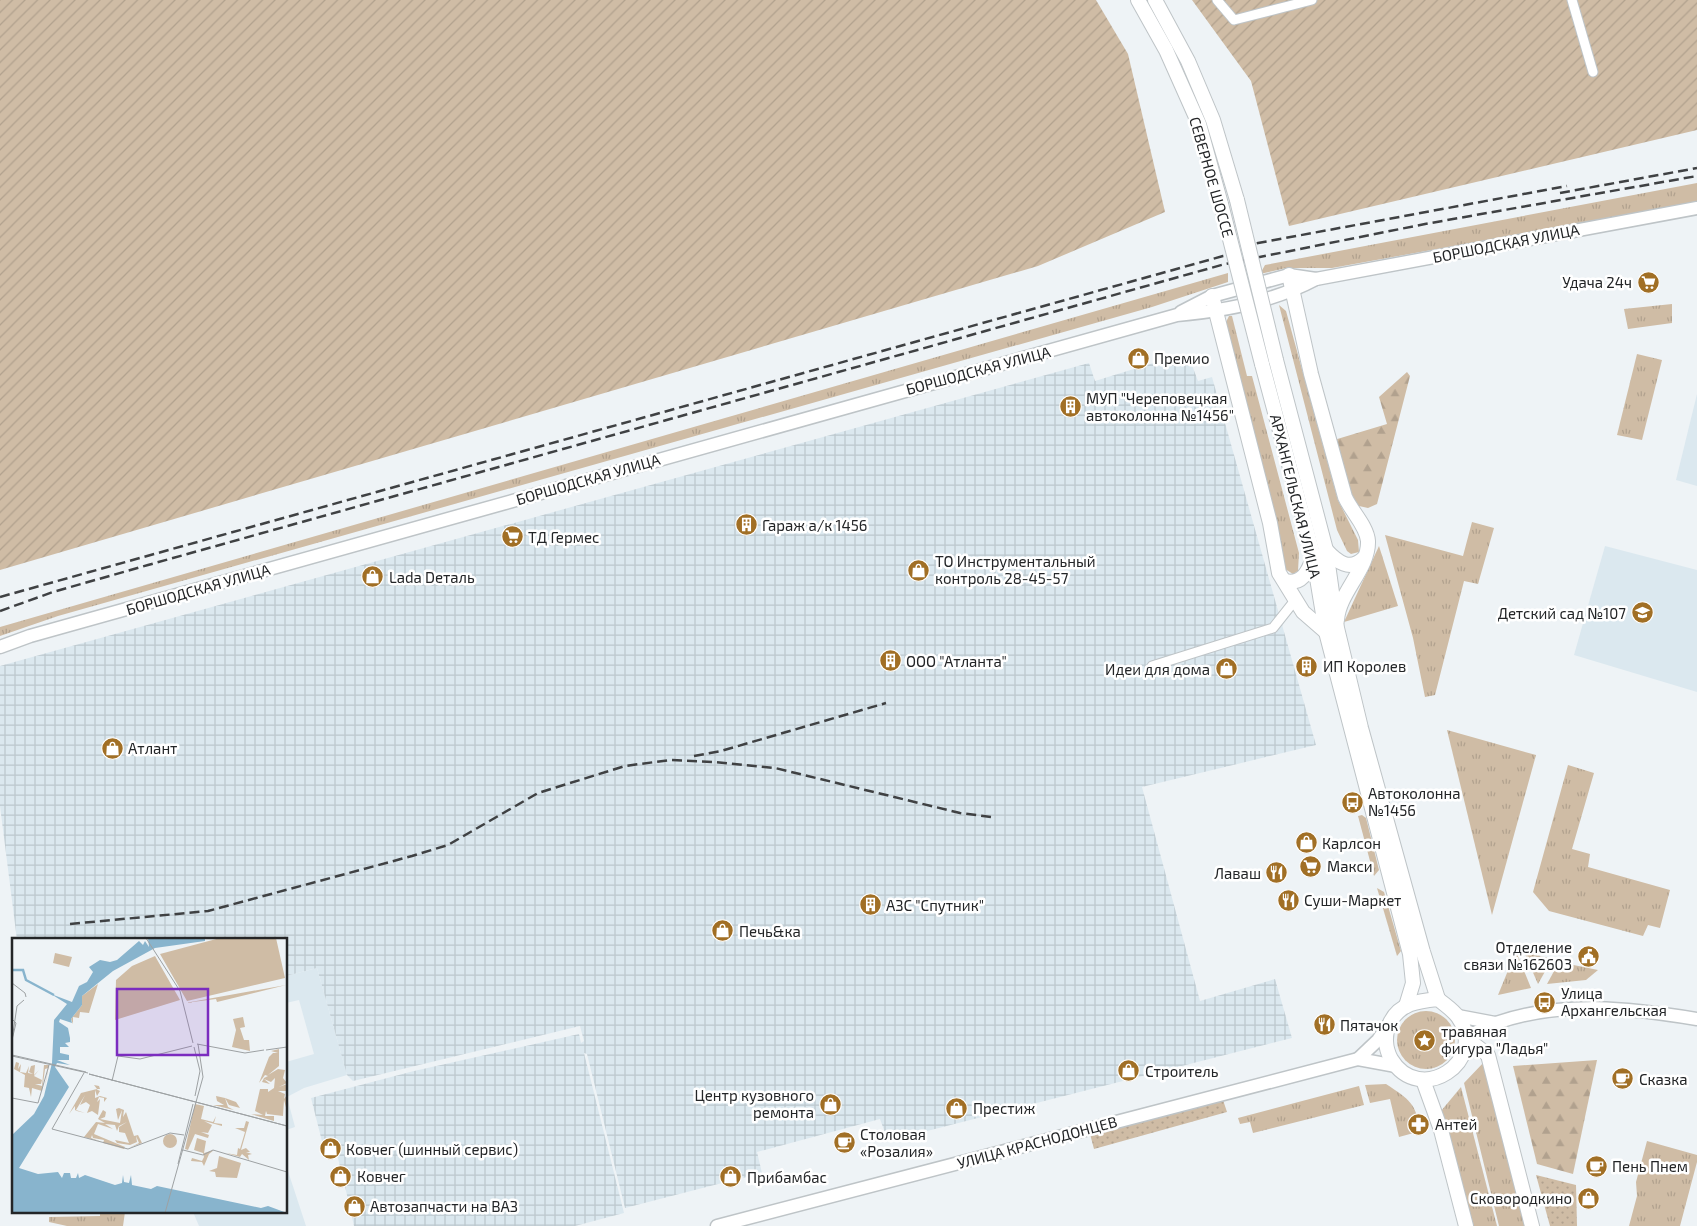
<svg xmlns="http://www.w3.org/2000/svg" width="1697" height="1226" font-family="'Exo 2',sans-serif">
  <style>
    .built { fill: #dbe8ef }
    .industrial { fill: url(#industrial-grid) }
    .grass { fill: url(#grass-tufts) }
    .forest { fill: url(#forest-firs) }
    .park { fill: url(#park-dots) }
    .garden { fill: url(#garden-furrows) }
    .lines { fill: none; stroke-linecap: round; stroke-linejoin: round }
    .street-casing { stroke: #bec4c7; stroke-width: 11 }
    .secondary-casing { stroke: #bec4c7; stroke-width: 15 }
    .primary-casing { stroke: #bec4c7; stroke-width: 16 }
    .street { stroke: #fff; stroke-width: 9 }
    .secondary { stroke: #fff; stroke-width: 12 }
    .primary { stroke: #fff; stroke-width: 14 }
    .rail { stroke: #3f4143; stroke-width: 2.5; stroke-dasharray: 10 5; stroke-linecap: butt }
    .primary-bridge-casing { stroke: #bec4c7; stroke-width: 16; stroke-linecap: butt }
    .primary-bridge { stroke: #fff; stroke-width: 14 }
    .labels { text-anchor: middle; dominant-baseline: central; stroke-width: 5; stroke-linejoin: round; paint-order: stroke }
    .street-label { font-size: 15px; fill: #232527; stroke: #fff }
    .poi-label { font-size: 15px; fill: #232527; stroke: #fff; text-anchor: start }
    .inset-river { fill: none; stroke: #88b4cd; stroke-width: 2.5 }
    .inset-road { fill: none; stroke: #9da1a3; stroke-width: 1 }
    .view { fill: #7b2cbf; fill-opacity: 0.15; stroke: #7b2cbf; stroke-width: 2.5 }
    .inset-edge { fill: none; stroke: #232527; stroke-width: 2.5 }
  </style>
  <defs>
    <pattern id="industrial-grid" width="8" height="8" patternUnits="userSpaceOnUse" patternTransform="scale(1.25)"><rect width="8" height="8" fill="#dbe8ef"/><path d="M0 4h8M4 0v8" fill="none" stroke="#bcc7cd"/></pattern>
    <pattern id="grass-tufts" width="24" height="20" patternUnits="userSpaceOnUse" patternTransform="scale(1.25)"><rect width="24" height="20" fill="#cfbca5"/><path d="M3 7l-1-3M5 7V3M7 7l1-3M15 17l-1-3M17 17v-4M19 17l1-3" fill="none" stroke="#b1a18e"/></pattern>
    <pattern id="forest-firs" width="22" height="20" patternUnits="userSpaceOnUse" patternTransform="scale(1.25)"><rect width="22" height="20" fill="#cfbca5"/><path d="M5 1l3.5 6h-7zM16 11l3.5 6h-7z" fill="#b1a18e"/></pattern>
    <pattern id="park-dots" width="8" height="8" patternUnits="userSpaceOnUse" patternTransform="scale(1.25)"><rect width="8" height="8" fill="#cfbca5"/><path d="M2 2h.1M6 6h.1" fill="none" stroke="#b1a18e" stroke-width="1.8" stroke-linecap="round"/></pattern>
    <pattern id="garden-furrows" width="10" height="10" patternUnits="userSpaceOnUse" patternTransform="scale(1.25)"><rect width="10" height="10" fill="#cfbca5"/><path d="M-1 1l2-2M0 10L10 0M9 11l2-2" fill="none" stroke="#b1a18e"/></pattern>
  </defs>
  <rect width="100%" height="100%" fill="#eef3f6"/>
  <g class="built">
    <polygon points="1697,394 1697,486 1676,480"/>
    <polygon points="1605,546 1697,570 1697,692 1574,655"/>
    <polygon points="317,968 347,1075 304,1088 287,1097 295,1127 286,1130 286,1062 314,1054 299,1000 286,1003 286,976"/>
    <polygon points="286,1165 306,1226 199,1226 193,1212 286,1212"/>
  </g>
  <polygon class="industrial" points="1176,356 1190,360 1198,381 1212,377 1316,745 1142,787 1200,1001 1275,979 1292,1038 888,1141 880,1119 757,1152 762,1173 743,1178 739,1166 720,1171 722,1183 625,1208 587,1054 584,1053 624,1213 575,1226 354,1226 344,1182 340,1182 338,1172 341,1171 337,1154 326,1157 311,1098 414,1071 579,1034 581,1043 584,1041 580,1026 353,1081 347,1075 317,968 286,976 286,940 17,940 0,806 0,666 1089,363 1095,381"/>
  <g class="grass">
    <polygon points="1697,183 1697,208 1588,228 1581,223 1332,268 1286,268 1260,274 1265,265"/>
    <polygon points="1228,273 1228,282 1152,307 58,616 0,636 0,627"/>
    <polygon points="1672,304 1672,323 1628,329 1624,309"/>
    <polygon points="1279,305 1286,311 1338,500 1358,540 1359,552 1351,554 1347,551 1337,530"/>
    <polygon points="1229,316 1232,316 1247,376 1252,376 1299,553 1298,571 1293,574 1285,569 1224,326"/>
    <polygon points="1637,354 1662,360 1642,440 1617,435"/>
    <polygon points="1472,522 1494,528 1478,584 1464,581 1435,695 1425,697 1413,638 1385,535 1463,556"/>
    <polygon points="1379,546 1398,606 1344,622"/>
    <polygon points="1447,730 1536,755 1492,915"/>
    <polygon points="1568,765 1594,773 1572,849 1590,854 1588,867 1670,890 1660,928 1648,925 1643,936 1549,911 1533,892"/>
    <polygon points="1362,815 1366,818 1379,870 1374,876 1358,816"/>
    <polygon points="1377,888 1384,892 1401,951 1397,956"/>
    <polygon points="1516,951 1531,988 1498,995"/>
    <polygon points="1524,952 1552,959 1538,984"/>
    <polygon points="1559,962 1598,970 1586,980 1547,984"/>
    <circle cx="1426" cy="1040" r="29"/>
    <path d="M 1484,1062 C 1496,1117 1514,1171 1526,1226 L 1499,1226 L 1464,1083 Z"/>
    <path d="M 1386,1084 C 1410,1100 1415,1102 1421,1131 L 1399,1137 L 1390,1099 L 1370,1103 L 1365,1085 Z"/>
    <polygon points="1359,1086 1364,1105 1253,1133 1250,1122 1240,1124 1238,1118"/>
    <polygon points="1461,1087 1497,1226 1472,1226 1441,1111"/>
    <polygon points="1647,1141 1697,1155 1697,1162 1680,1226 1629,1226 1637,1196 1636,1182"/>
    <polygon points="100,1212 125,1212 123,1226 67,1226 49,1222 49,1217 100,1216"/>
  </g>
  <g class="forest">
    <polygon points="1407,372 1410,376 1377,504 1368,508 1359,506 1351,496 1334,440 1387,424 1379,397"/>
    <polygon points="1597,1060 1573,1174 1537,1164 1513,1066"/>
  </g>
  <g class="park">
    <polygon points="1223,1100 1227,1112 1094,1149 1090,1134"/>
    <polygon points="1536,1175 1576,1185 1577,1226 1550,1226"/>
  </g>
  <g class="garden">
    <polygon points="0,0 1096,0 1128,54 1165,212 1038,266 0,570"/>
    <polygon points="1192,0 1697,0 1697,130 1289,226 1251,81"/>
  </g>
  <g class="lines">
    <defs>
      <g id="street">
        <polyline points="1217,0 1234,20 1312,0"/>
        <polyline points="1572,0 1593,72"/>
        <polyline points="1152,666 1273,628 1296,599"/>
      </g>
      <g id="secondary">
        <polyline points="1181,312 1212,296 1289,275 1316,279"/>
        <path d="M 0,647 L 30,636 L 1177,315 C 1224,311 1273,302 1316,279 L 1697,208"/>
        <polyline points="1458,1016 1495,1023"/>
        <path d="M 1466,1038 C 1476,1033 1486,1026 1496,1023 C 1562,1000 1630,1008 1697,1019"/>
        <polyline points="1358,1059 1378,1040 1389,1024"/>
        <polyline points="717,1226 1358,1059 1396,1066"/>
      </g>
      <g id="primary">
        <polyline points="1138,0 1166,50 1199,124 1221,204"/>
        <polyline points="1155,0 1188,61 1213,120 1237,200"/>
        <path d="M 1289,275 L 1311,374 L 1345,497 C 1351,511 1367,526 1368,541 C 1369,569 1339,592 1337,620"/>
        <polyline points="1212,296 1270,523 1279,573 1303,612 1326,632"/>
        <polyline points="1276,360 1326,550 1337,628 1361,728 1423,952 1438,999"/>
        <polyline points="1262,364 1313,554 1326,632 1410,954 1413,983 1406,1006"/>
        <path d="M 1326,550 C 1337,562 1350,572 1364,558"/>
        <path d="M 1285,581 C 1302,585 1309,571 1313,557"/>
        <path d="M 1438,999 C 1445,1005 1453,1010 1458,1017 C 1489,1061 1420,1107 1391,1059 C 1385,1048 1384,1034 1390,1023 C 1399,1003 1419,1001 1438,999 Z"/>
        <polyline points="1466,1038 1488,1055 1532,1226"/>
        <polyline points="1423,1080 1441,1130 1466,1226"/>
      </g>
    </defs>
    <use href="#street" class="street-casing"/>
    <use href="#secondary" class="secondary-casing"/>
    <use href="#primary" class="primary-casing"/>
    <use href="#street" class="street"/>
    <use href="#secondary" class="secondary"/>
    <use href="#primary" class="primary"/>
    <g class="rail">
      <polyline points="1560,193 1697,168"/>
      <polyline points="1242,246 1567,186"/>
      <polyline points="0,597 1223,256 1253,251"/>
      <polyline points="0,611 53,592 148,565 1225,264 1425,224 1697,176"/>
      <polyline points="694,756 721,751 886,703"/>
      <polyline points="70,924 208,911 412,856 448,845 538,793 625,766 670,760 714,762 775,768 960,813 991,817"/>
    </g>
    <defs>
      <g id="primary-bridge">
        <polyline points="1237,200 1276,360"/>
        <polyline points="1221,204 1262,364"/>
      </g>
    </defs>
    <use href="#primary-bridge" class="primary-bridge-casing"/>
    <use href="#primary-bridge" class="primary-bridge"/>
  </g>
  <defs>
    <symbol id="supermarket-disc" viewBox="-11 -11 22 22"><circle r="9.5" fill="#a16f25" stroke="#fff"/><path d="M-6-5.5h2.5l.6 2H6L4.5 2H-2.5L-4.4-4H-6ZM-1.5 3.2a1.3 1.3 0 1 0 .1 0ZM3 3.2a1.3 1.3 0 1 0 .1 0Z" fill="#fff"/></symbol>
    <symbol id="shop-disc" viewBox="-11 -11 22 22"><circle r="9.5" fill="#a16f25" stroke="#fff"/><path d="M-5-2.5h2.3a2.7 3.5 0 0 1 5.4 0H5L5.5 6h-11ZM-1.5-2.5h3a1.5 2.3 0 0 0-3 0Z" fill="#fff"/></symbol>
    <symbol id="building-disc" viewBox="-11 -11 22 22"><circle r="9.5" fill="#a16f25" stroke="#fff"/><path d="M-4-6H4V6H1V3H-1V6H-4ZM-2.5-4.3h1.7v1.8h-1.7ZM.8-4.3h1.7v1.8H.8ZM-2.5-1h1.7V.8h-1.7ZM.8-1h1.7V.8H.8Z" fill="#fff"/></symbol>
    <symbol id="school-disc" viewBox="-11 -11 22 22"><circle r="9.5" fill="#a16f25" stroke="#fff"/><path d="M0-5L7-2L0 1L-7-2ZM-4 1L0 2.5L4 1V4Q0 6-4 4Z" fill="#fff"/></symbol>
    <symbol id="bus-disc" viewBox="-11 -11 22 22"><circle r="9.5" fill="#a16f25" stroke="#fff"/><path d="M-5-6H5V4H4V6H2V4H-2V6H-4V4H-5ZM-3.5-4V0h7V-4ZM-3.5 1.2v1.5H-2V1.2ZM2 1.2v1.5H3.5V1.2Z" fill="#fff"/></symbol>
    <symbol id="restaurant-disc" viewBox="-11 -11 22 22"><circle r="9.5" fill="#a16f25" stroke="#fff"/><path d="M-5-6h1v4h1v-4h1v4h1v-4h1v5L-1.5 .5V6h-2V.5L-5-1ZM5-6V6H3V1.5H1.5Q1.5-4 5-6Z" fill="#fff"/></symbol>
    <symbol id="civic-disc" viewBox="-11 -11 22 22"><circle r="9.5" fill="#a16f25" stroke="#fff"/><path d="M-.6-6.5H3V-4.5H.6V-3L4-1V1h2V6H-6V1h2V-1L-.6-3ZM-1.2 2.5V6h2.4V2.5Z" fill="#fff"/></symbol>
    <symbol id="sight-disc" viewBox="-11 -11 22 22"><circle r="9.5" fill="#a16f25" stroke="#fff"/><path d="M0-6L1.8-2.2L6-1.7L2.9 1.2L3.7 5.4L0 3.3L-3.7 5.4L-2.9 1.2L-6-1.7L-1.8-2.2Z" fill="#fff"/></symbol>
    <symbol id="cafe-disc" viewBox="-11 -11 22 22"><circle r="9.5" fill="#a16f25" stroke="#fff"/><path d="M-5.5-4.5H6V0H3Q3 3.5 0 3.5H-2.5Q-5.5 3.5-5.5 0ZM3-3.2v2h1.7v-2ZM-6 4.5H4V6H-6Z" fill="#fff"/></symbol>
    <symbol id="pharmacy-disc" viewBox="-11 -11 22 22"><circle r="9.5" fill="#a16f25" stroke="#fff"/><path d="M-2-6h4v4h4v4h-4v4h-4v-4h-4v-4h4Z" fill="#fff"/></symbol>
  </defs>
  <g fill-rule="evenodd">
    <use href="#supermarket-disc" x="1636" y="270" width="25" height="25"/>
    <use href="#shop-disc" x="1126" y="346" width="25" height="25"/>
    <use href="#building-disc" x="1058" y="394" width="25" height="25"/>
    <use href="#building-disc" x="734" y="512" width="25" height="25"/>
    <use href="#supermarket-disc" x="500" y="524" width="25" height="25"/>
    <use href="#shop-disc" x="906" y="558" width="25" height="25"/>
    <use href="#shop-disc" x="360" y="564" width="25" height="25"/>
    <use href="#school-disc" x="1630" y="600" width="25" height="25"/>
    <use href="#building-disc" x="878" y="648" width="25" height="25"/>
    <use href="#building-disc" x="1294" y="654" width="25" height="25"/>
    <use href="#shop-disc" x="1214" y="656" width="25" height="25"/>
    <use href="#shop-disc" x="100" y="736" width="25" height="25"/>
    <use href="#bus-disc" x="1340" y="790" width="25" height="25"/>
    <use href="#shop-disc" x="1294" y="830" width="25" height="25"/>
    <use href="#supermarket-disc" x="1298" y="854" width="25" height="25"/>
    <use href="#restaurant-disc" x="1264" y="860" width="25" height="25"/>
    <use href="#restaurant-disc" x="1276" y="888" width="25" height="25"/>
    <use href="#building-disc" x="858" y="892" width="25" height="25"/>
    <use href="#shop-disc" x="710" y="918" width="25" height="25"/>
    <use href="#civic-disc" x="1576" y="944" width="25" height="25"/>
    <use href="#bus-disc" x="1532" y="990" width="25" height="25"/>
    <use href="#restaurant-disc" x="1312" y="1012" width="25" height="25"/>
    <use href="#sight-disc" x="1412" y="1028" width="25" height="25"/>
    <use href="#shop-disc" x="1116" y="1058" width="25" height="25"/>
    <use href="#cafe-disc" x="1610" y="1066" width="25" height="25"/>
    <use href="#shop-disc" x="818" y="1092" width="25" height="25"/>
    <use href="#shop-disc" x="944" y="1096" width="25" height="25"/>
    <use href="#pharmacy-disc" x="1406" y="1112" width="25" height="25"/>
    <use href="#cafe-disc" x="832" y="1130" width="25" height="25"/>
    <use href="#shop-disc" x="318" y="1136" width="25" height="25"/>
    <use href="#cafe-disc" x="1584" y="1154" width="25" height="25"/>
    <use href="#shop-disc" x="328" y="1164" width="25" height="25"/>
    <use href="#shop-disc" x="718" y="1164" width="25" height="25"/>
    <use href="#shop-disc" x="1576" y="1186" width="25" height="25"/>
    <use href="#shop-disc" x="342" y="1194" width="25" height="25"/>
  </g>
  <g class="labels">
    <g class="street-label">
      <text transform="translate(1212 177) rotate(74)">СЕВЕРНОЕ ШОССЕ</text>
      <text transform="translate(1506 243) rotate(-11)">БОРШОДСКАЯ УЛИЦА</text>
      <text transform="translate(978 370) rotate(-15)">БОРШОДСКАЯ УЛИЦА</text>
      <text transform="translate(588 479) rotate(-16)">БОРШОДСКАЯ УЛИЦА</text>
      <text transform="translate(1296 496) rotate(76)">АРХАНГЕЛЬСКАЯ УЛИЦА</text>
      <text transform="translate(198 589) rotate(-16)">БОРШОДСКАЯ УЛИЦА</text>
      <text transform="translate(1037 1142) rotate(-15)">УЛИЦА КРАСНОДОНЦЕВ</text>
    </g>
    <g class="poi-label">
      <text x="1632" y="282" text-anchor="end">Удача 24ч</text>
      <text x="1154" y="358">Премио</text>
      <text x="1086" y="398">МУП "Череповецкая<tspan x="1086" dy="17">автоколонна №1456"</tspan></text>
      <text x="762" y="525">Гараж а/к 1456</text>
      <text x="528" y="537">ТД Гермес</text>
      <text x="935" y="561">ТО Инструментальный<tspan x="935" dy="17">контроль 28-45-57</tspan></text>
      <text x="389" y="577">Lada Dеталь</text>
      <text x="1626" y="613" text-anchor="end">Детский сад №107</text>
      <text x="906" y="661">ООО "Атланта"</text>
      <text x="1323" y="666">ИП Королев</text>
      <text x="1210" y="669" text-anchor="end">Идеи для дома</text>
      <text x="128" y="748">Атлант</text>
      <text x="1368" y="793">Автоколонна<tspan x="1368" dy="17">№1456</tspan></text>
      <text x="1322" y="843">Карлсон</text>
      <text x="1327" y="866">Макси</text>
      <text x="1261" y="873" text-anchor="end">Лаваш</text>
      <text x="1304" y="900">Суши-Маркет</text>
      <text x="886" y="905">АЗС "Спутник"</text>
      <text x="739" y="931">Печь&amp;ка</text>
      <text x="1572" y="947" text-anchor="end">Отделение<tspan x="1572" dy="17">связи №162603</tspan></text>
      <text x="1561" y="993">Улица<tspan x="1561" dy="17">Архангельская</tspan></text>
      <text x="1340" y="1025">Пятачок</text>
      <text x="1441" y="1031">травяная<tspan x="1441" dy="17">фигура "Ладья"</tspan></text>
      <text x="1145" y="1071">Строитель</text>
      <text x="1639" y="1079">Сказка</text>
      <text x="814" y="1095" text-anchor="end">Центр кузовного<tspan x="814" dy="17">ремонта</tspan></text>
      <text x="973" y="1108">Престиж</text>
      <text x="1435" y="1124">Антей</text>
      <text x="860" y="1134">Столовая<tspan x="860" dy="17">«Розалия»</tspan></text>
      <text x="346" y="1149">Ковчег (шинный сервис)</text>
      <text x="1612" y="1166">Пень Пнем</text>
      <text x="357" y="1176">Ковчег</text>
      <text x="747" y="1177">Прибамбас</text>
      <text x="1572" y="1198" text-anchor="end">Сковородкино</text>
      <text x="370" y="1206">Автозапчасти на ВАЗ</text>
    </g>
  </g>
  <g transform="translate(12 938)">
    <rect width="275" height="275" fill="#eef3f6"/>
    <path d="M 86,46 L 77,75 L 68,74 L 67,80 L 61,79 L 61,86 L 59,81 L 70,67 L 70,58 ZM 274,47 L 205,64 L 204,61 L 173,65 ZM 267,111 L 267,128 L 256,137 L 266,131 L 273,132 L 271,140 L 275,145 L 267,149 L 275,146 L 274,153 L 266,153 L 273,156 L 272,161 L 275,157 L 275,173 L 272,162 L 271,178 L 255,176 L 254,173 L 253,178 L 262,178 L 262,183 L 239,176 L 251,177 L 243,173 L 248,151 L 256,151 L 256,154 L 262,150 L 263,140 L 259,144 L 252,141 L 258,146 L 250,144 L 252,140 L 256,138 L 253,137 L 247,145 L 257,119 L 261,115 L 266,115 L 259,113 ZM 4,124 L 7,125 L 6,131 L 9,126 L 8,134 L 14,135 L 17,128 L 16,135 L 21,136 L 17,134 L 19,128 L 23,127 L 22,137 L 27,132 L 22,138 L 30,142 L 29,146 L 23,146 L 30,148 L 32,127 L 37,127 L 32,154 L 36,130 L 33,131 L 30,153 L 20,150 L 19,159 L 17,150 L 12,149 L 13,137 L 2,131 ZM 82,147 L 87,148 L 88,151 L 84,151 L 88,153 L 85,158 L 83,152 L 83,160 L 88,158 L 95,160 L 92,164 L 92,160 L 87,159 L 85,164 L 88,161 L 86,177 L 80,173 L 75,175 L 78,167 L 74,164 L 68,167 L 73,157 L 64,172 L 73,175 L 65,173 L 63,172 L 63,168 L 57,176 L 69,155 L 85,151 ZM 204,158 L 213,160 L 224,164 L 228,170 L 217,167 L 213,160 L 216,169 L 222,172 L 201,167 L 212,167 L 205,163 ZM 183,166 L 192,168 L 189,181 L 201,184 L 204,178 L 202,185 L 210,186 L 210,188 L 192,183 L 200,187 L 196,195 L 189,194 L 197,197 L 196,200 L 183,196 L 176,212 L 173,211 ZM 107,170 L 112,172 L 111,179 L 114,174 L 122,198 L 126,197 L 130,205 L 117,210 L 127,205 L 124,198 L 125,204 L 118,207 L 105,205 L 103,202 L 117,205 L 113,195 L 107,194 L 107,189 L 115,184 L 107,188 L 105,193 L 103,187 L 93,186 L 101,191 L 86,186 L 82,196 L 113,209 L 112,211 L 91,205 L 92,202 L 81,200 L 80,197 L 79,200 L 90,204 L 72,199 L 84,184 L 93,185 L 86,181 L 91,172 L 94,174 L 93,179 L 88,181 L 108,185 L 110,172 L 106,182 L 104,171 ZM 234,183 L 237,184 L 229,212 L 234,210 L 238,214 L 234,214 L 240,216 L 236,217 L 237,222 L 230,216 L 228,219 L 214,215 L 225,217 L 226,210 L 228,211 L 233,194 L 223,190 L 232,190 ZM 185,200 L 194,203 L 192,215 L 202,212 L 197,216 L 192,228 L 190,224 L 179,223 L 180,220 L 190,223 L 192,219 L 191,215 L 182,212 Z" fill="#cfbca5"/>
    <path d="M 207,218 L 229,225 L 225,240 L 204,239 L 203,234 L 197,233 L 205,230 Z" fill="#cfbca5"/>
    <path d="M 231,79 L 233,89 L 228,90 L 232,102 L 237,102 L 238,113 L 220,109 L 224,92 L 221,81 ZM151 203a7 7 0 1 1 14 0a7 7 0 1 1-14 0Z" fill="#cfbca5"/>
    <path d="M 208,0 L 264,0 L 273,40 L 175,63 L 148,16 ZM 143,18 L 168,62 L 103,82 L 104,42 L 120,28 Z" fill="#cfbca5"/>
    <path d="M 43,15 L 60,19 L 57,29 L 41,25 Z" fill="#cfbca5"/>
    <path d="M 136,0 L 193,0 L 193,3 L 143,10 L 101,33 L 70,58 L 70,67 L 59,81 L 60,85 L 48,81 L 47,84 L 56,90 L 58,100 L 58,104 L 53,105 L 57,109 L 48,109 L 48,115 L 57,117 L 57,122 L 45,122 L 58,127 L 45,125 L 43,129 L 57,149 L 7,230 L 26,236 L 46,234 L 50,240 L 52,235 L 58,235 L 59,240 L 64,240 L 66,235 L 67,240 L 73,237 L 103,247 L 110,245 L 111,237 L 112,244 L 117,245 L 119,237 L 120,247 L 139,251 L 145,248 L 249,270 L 256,268 L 275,275 L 0,275 L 0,197 L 22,176 L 32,158 L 40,125 L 42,82 L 55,66 L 39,56 L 60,64 L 67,48 L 75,44 L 81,34 L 77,29 L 88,22 L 98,24 L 105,22 L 127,3 L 131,7 L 133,3 L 137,9 Z" fill="#88b4cd"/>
    <path class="inset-river" d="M 0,32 L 11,32 L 14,42 L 42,57"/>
    <path class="inset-road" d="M 134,0 L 168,53 L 181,105M 0,45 L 13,55 L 14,59M 0,81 L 4,85 L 0,102M 0,102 L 5,68 L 12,62M 185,106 L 233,115 L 252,112M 182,109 L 188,133 L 183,158M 254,112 L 275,109M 0,117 L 74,134M 0,118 L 76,135M 72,135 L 40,191 L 116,211 L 158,195 L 172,197M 77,136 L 275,188M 77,136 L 275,188M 100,143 L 106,118 L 128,121 L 180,108M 0,160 L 26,165 L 37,127M 171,212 L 191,217 L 201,212 L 275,234M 166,226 L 181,166M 153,275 L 191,139 L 186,106"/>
    <path class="view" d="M 105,51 L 196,51 L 196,117 L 105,117 Z"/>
    <rect width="275" height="275" class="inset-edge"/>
  </g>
</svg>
